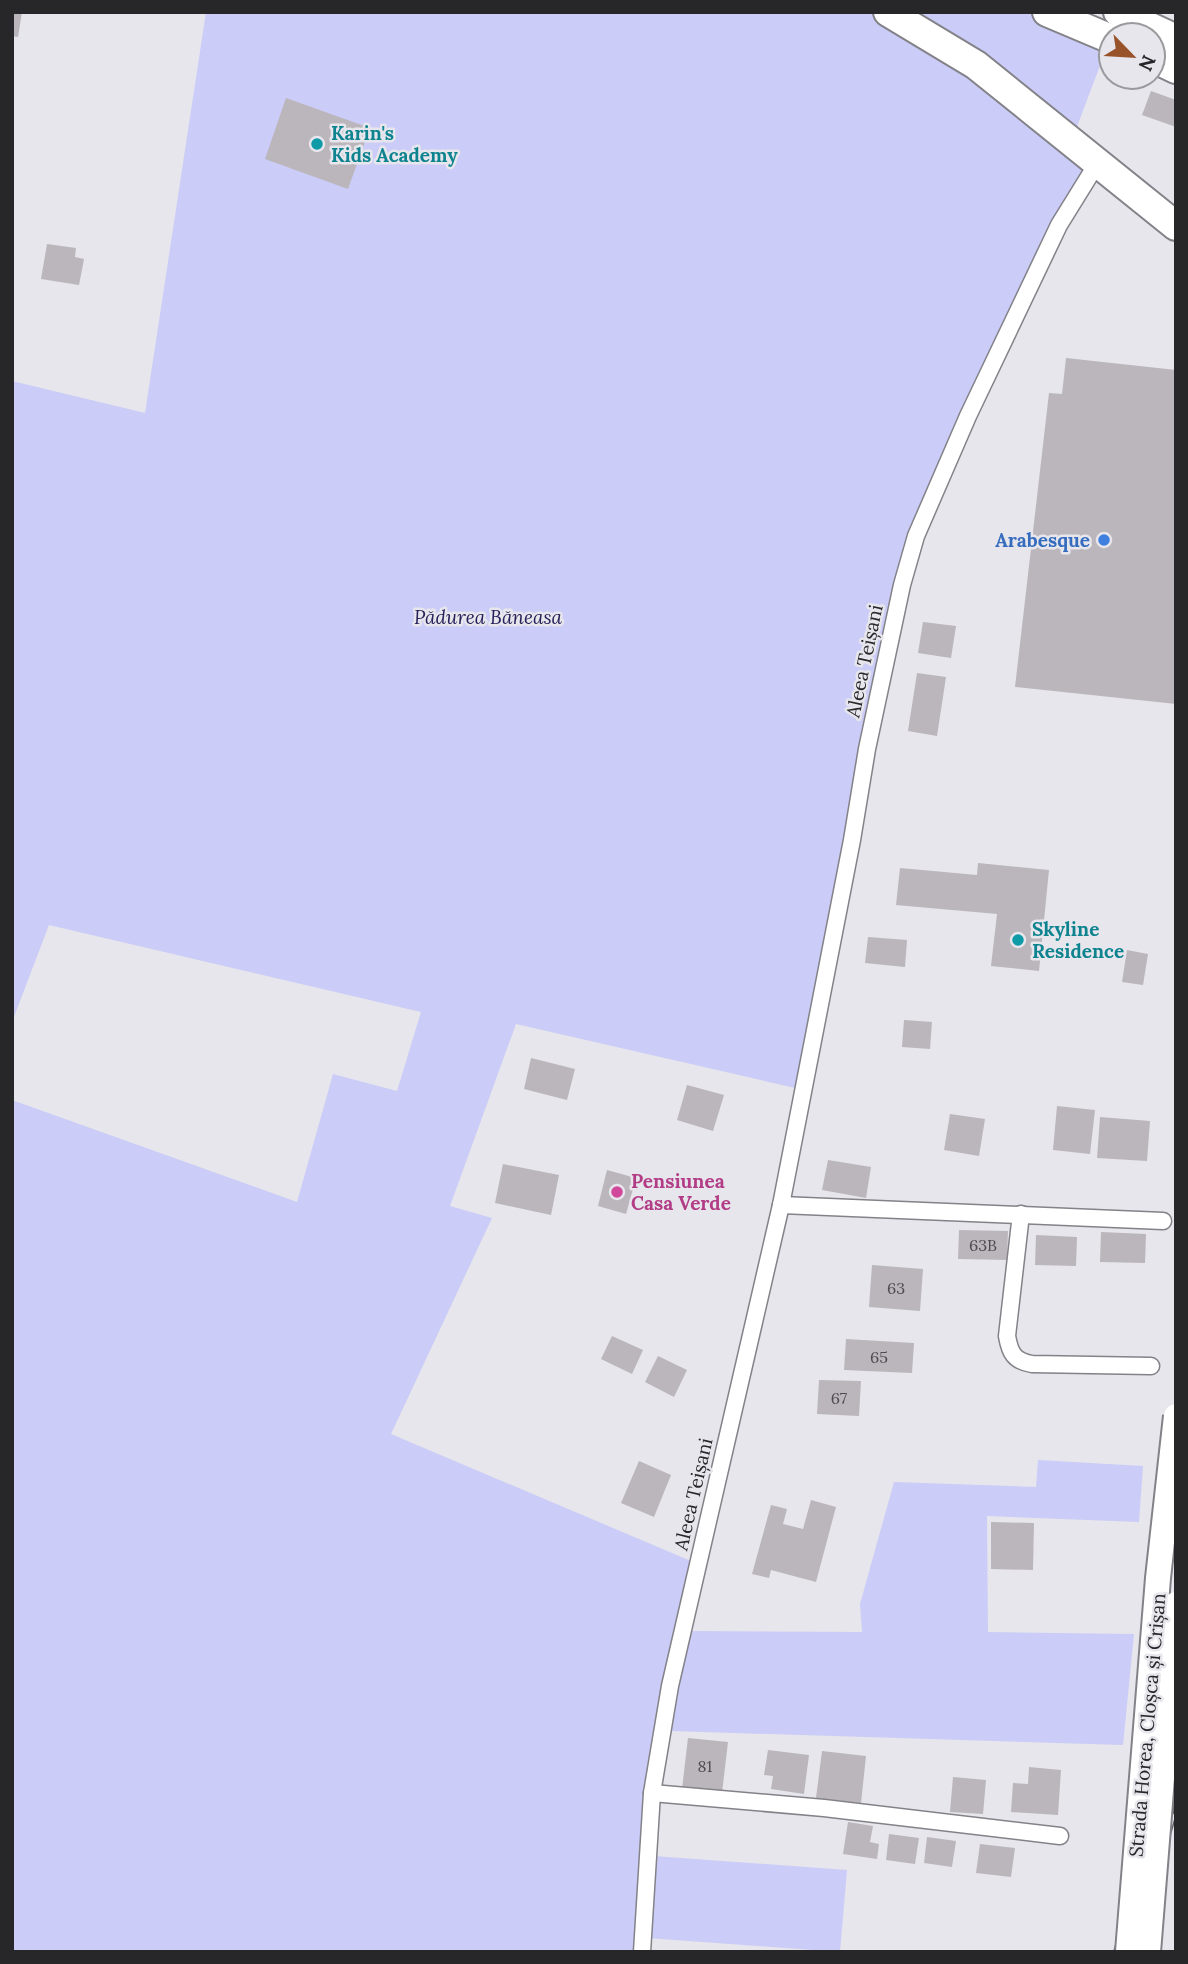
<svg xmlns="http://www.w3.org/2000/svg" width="1188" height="1964" font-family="Lora,serif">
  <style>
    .green { fill: #cbccf7 }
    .building { fill: #bbb6bb }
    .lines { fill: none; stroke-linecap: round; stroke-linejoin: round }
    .street-casing { stroke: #828288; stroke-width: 19 }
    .highway-casing { stroke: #828288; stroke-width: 32 }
    .street { stroke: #fff; stroke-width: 16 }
    .highway { stroke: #fff; stroke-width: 28 }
    .rail-casing { stroke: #606064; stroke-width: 8 }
    .rail { stroke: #e6e6ec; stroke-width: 5; stroke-dasharray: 16; stroke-linecap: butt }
    .primary-bridge-casing { stroke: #828288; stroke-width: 28; stroke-linecap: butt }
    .primary-bridge { stroke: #fff; stroke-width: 24 }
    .culture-dot { fill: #0f9aa8; stroke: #e6e6ec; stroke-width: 2.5 }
    .shop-dot { fill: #3f7fe0; stroke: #e6e6ec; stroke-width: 2.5 }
    .hotel-dot { fill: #d1479c; stroke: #e6e6ec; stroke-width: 2.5 }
    .labels { text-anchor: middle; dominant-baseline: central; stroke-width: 5; stroke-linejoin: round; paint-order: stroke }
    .number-label { font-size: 16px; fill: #4c4b4e }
    .culture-label { font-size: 19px; font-weight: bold; fill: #0d838f; stroke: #e6e6ec; text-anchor: start }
    .shop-label { font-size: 19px; font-weight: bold; fill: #366cbe; stroke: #e6e6ec; text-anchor: end }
    .park-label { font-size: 19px; font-style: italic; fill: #27215b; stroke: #e6e6ec }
    .street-label { font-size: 19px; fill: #27272a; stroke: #e6e6ec }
    .hotel-label { font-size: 19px; font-weight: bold; fill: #b23c85; stroke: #e6e6ec; text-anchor: start }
  </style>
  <rect width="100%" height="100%" fill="#e6e6ec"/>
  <g class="green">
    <polygon points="206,12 1047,12 1110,39 1075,132 1102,155 1078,190 916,536 804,1090 516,1024 450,1206 492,1218 391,1434 698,1564 670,1686 643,1952 12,1952 12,1100 297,1202 333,1074 397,1091 421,1012 49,925 12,1022 12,381 145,413"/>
    <polygon points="1038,1460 1143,1466 1139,1522 987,1516 988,1632 1134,1634 1123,1745 671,1731 690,1631 862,1632 860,1604 894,1482 1036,1487"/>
    <polygon points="653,1856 847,1870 840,1952 647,1938"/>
  </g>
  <g class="building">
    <polygon points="12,12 22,12 18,37 12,36"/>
    <polygon points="1151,91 1176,100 1176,127 1142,115"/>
    <polygon points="286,98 370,128 348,189 265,159"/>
    <polygon points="47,244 76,248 75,257 84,259 79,285 41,279"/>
    <polygon points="1066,358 1176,370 1176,704 1015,687 1049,393 1062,394"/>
    <polygon points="923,622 956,626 951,658 918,653"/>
    <polygon points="917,673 946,677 937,736 908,731"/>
    <polygon points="978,863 1049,870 1039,971 991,966 997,914 896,905 900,868 977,875"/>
    <polygon points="868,937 907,940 905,967 865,963"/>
    <polygon points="1127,950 1148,954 1143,985 1122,982"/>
    <polygon points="904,1020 932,1022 930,1049 902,1047"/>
    <polygon points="531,1058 575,1069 567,1100 524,1089"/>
    <polygon points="687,1085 724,1095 713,1131 677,1120"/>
    <polygon points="1057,1106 1095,1110 1090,1154 1053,1150"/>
    <polygon points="950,1114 985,1119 979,1156 944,1150"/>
    <polygon points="1100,1117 1150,1121 1147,1161 1097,1158"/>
    <polygon points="828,1160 871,1167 866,1198 822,1190"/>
    <polygon points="503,1164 559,1175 551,1215 495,1203"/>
    <polygon points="607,1170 636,1178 626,1214 598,1206"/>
    <polygon points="959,1230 1008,1231 1007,1260 958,1259"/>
    <polygon points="1101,1232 1146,1234 1145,1263 1100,1262"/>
    <polygon points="1036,1235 1077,1237 1076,1266 1035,1265"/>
    <polygon points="872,1265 923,1269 920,1311 869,1307"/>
    <polygon points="612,1336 643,1350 632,1374 601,1359"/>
    <polygon points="846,1339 914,1343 912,1373 844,1370"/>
    <polygon points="658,1356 687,1370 674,1397 645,1382"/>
    <polygon points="819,1380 861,1381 859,1416 817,1414"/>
    <polygon points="639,1461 671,1475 654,1517 621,1503"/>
    <polygon points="811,1500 836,1507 816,1582 771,1570 769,1578 752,1574 771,1505 787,1509 783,1524 803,1529"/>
    <polygon points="991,1522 1034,1523 1033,1570 991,1569"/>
    <polygon points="688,1738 728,1742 722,1793 682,1789"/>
    <polygon points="768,1750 809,1755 804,1794 771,1789 773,1776 764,1775"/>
    <polygon points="822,1751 866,1756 861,1803 816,1798"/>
    <polygon points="1029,1767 1061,1770 1058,1815 1011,1812 1013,1783 1028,1784"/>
    <polygon points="953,1777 986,1780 983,1814 950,1812"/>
    <polygon points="848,1822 873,1826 870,1842 879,1844 877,1859 843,1854"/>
    <polygon points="889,1834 919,1838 915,1864 886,1860"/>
    <polygon points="927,1837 956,1841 952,1867 924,1863"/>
    <polygon points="980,1844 1015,1848 1011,1877 976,1873"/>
  </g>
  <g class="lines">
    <defs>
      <g id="street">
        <polyline points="781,1205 1163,1221"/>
        <path d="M 1021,1214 L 1007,1336 C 1010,1353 1014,1361 1032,1364 L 1151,1366"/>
        <polyline points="652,1793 824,1808 1060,1836"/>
        <polyline points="642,1952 652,1793 670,1686 781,1205 852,840 867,749 902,585 916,536 968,416 1059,225 1098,162"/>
      </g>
      <g id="highway">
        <polyline points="888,12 976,65 1176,226"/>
        <polyline points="1047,12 1111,39"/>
        <polyline points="1118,12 1176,39"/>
        <polyline points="1153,58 1176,69"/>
      </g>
    </defs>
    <use href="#street" class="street-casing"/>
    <use href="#highway" class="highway-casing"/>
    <use href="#street" class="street"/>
    <use href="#highway" class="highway"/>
    <defs>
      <g id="rail">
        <polyline points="1117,1952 1164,1788 1176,1716"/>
        <polyline points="1132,1952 1176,1804"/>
      </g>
    </defs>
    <use href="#rail" class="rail-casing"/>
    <use href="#rail" class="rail"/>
    <defs>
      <g id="primary-bridge">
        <polyline points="1128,1952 1158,1578 1176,1416"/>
        <polyline points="1148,1952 1176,1604"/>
      </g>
    </defs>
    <use href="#primary-bridge" class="primary-bridge-casing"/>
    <use href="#primary-bridge" class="primary-bridge"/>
  </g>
  <g class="culture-dot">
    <circle cx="317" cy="144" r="7"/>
    <circle cx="1018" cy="940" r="7"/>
  </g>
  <circle class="shop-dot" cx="1104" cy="540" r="7"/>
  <circle class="hotel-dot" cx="617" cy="1192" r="7"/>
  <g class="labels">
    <g class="number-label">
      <text x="983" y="1245">63B</text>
      <text x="896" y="1288">63</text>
      <text x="879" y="1357">65</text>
      <text x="839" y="1398">67</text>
      <text x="705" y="1766">81</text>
    </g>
    <g class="culture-label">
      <text x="331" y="133">Karin's<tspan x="331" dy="22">Kids Academy</tspan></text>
      <text x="1032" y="929">Skyline<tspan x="1032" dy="22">Residence</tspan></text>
    </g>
    <g class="shop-label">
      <text x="1090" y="540">Arabesque</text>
    </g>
    <g class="park-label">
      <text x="488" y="617">Pădurea Băneasa</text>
    </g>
    <g class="street-label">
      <text transform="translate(864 661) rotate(-78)">Aleea Teișani</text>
      <text transform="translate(693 1494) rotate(-77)">Aleea Teișani</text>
      <text transform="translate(1147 1725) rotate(-85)">Strada Horea, Cloșca și Crișan</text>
    </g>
    <g class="hotel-label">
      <text x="631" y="1181">Pensiunea<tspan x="631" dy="22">Casa Verde</tspan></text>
    </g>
  </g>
  <rect width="1188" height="1964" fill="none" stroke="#27272a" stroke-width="28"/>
  <g transform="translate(1132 56) rotate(115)"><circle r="33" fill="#e6e6ec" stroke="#9a9a9e" stroke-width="2"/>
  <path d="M0-5L12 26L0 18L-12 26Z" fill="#99532b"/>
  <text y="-10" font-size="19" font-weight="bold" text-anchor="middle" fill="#27272a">N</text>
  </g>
</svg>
